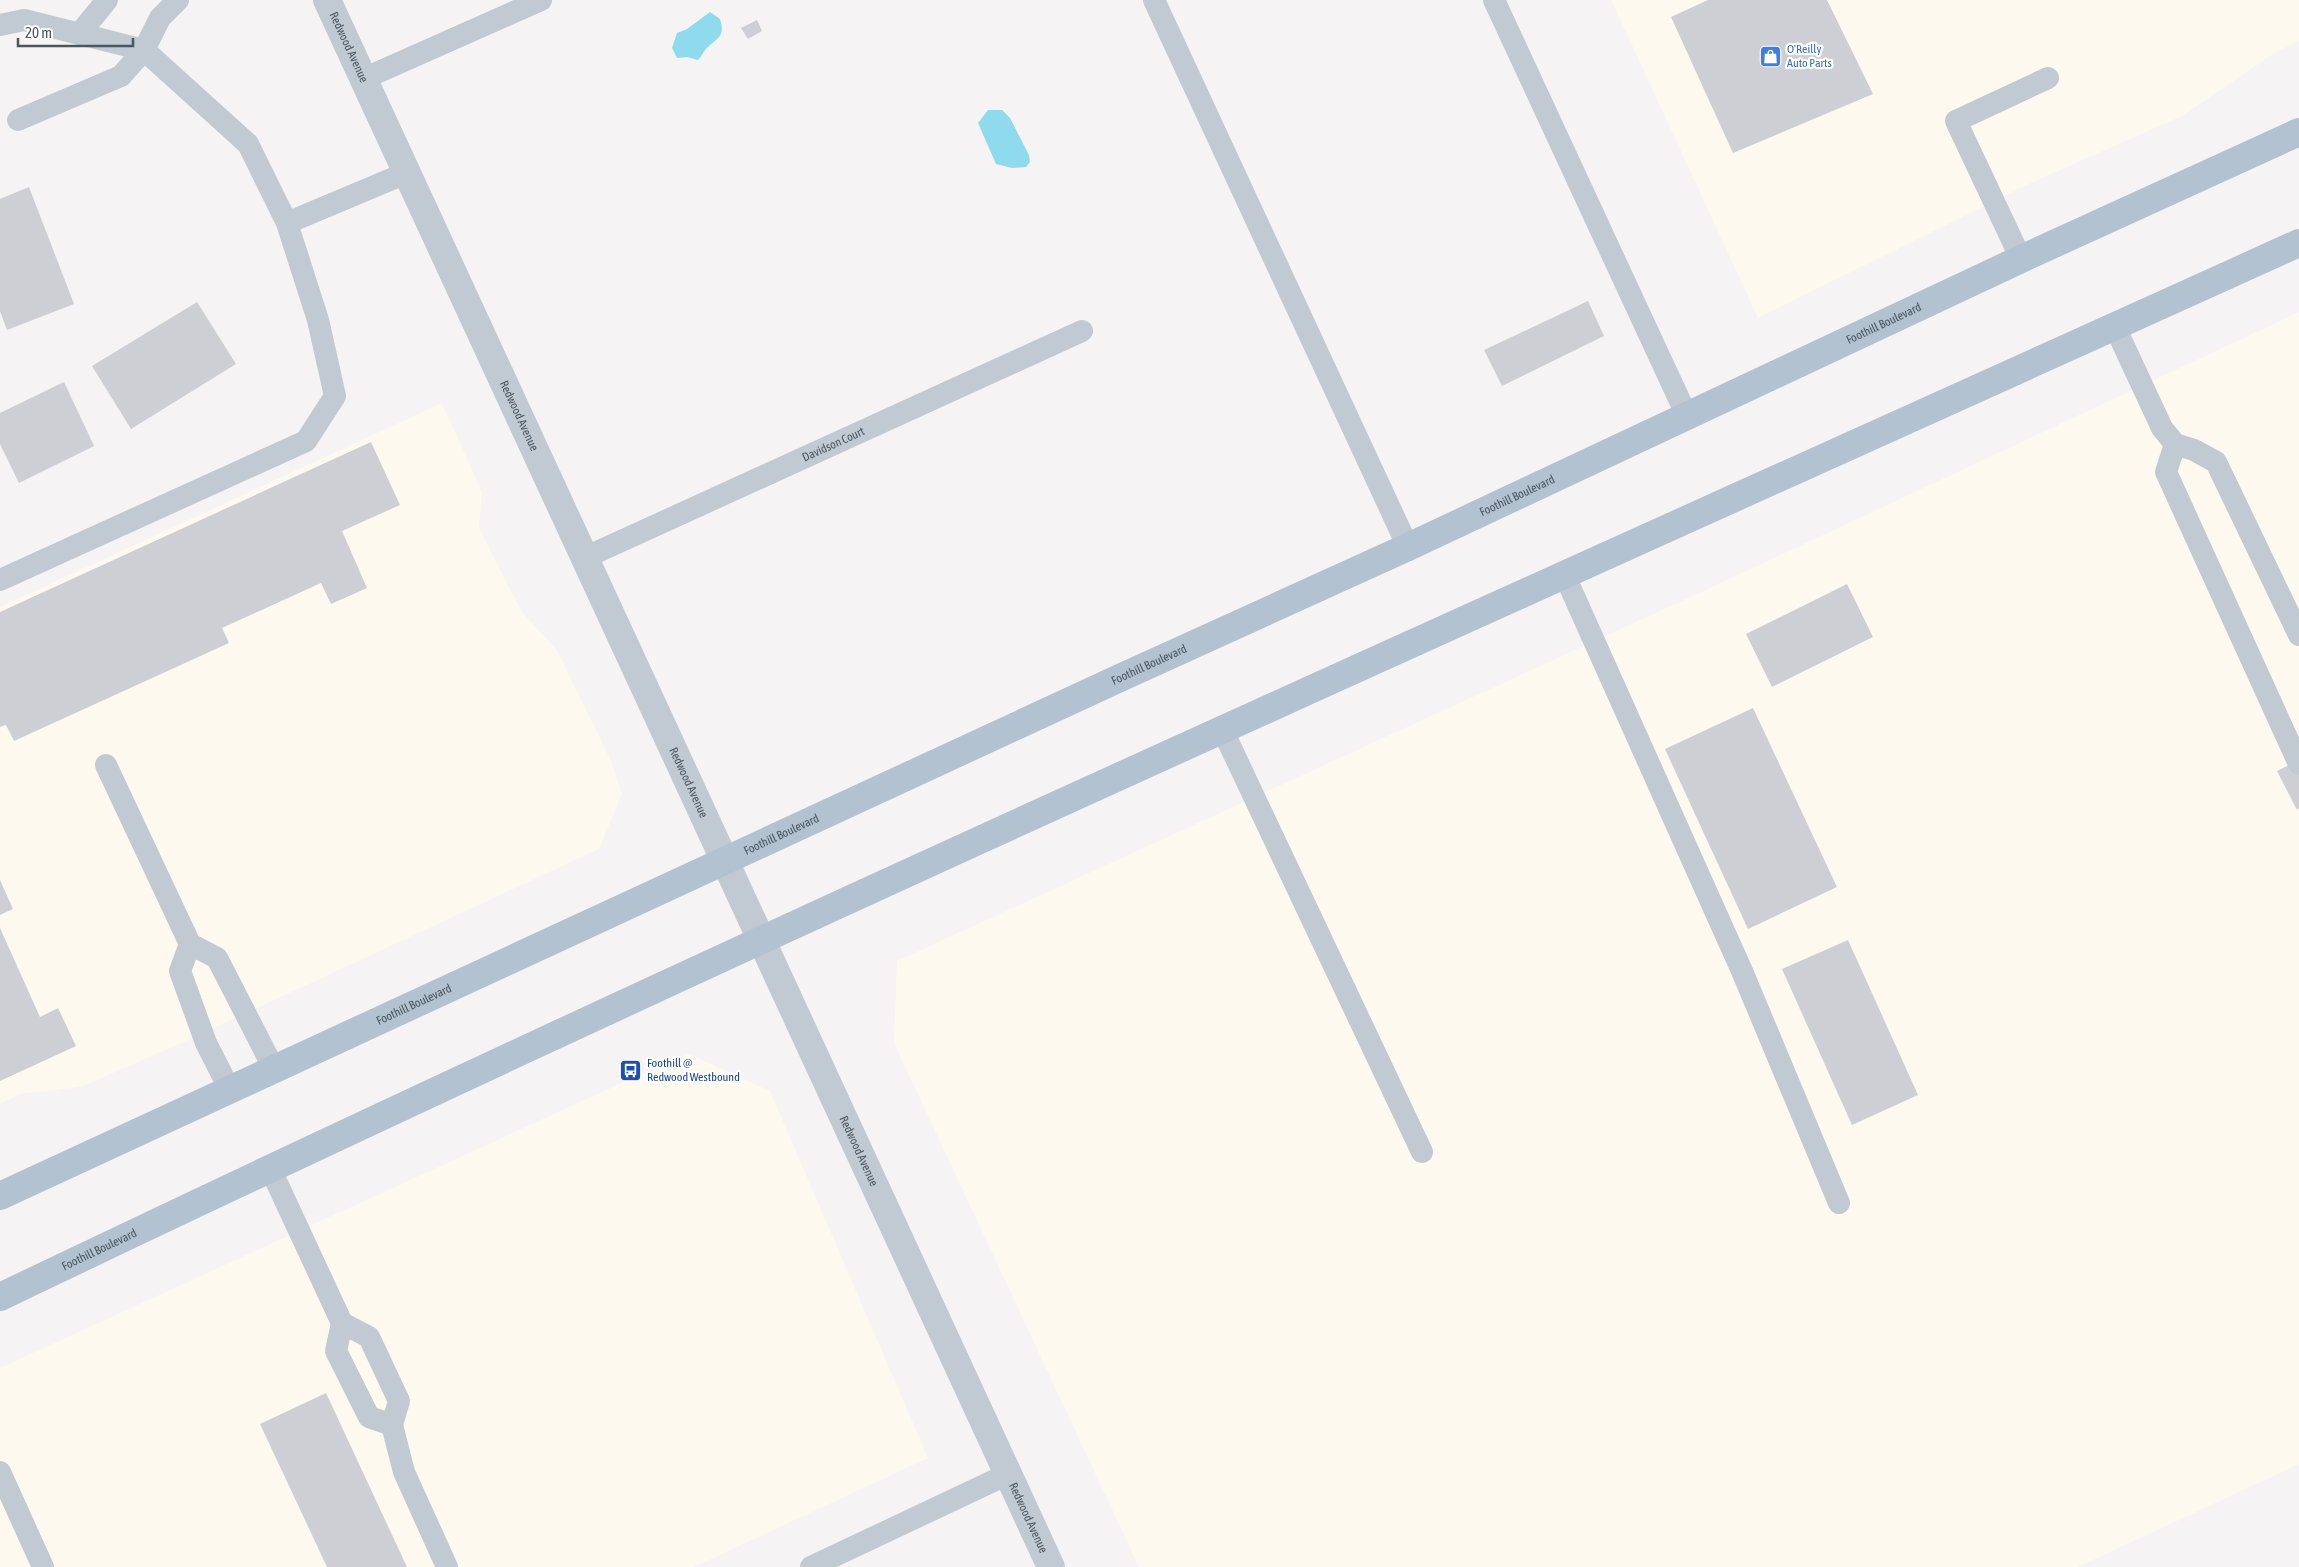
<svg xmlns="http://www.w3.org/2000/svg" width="2299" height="1567" font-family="'Asap Condensed',sans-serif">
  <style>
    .commercial { fill: #fdf9ef }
    .water { fill: #90daee }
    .building { fill: #cdcfd5 }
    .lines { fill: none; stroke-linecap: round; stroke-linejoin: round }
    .lane { stroke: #c1cad2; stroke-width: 22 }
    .street { stroke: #c1cad2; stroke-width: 28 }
    .primary { stroke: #b3c2d1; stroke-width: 28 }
    .labels { text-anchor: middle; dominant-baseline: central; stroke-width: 4.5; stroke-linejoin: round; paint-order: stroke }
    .street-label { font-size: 12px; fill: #4a5661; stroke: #fff }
    .shop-label { font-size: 12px; fill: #366cbe; stroke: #fff; text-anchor: start }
    .transit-label { font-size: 12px; fill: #164399; stroke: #fff; text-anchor: start }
  </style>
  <rect width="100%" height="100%" fill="#f5f3f3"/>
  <g class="commercial">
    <polygon points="1611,0 2299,0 2299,41 2273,54 2182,116 2031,183 1758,318"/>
    <polygon points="2299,312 2299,1464 2078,1567 1139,1567 894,1043 897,961 1697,594"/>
    <polygon points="442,403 482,492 479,528 522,612 557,650 611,761 622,794 599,849 186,1041 81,1087 20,1094 0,1104 0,607"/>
    <polygon points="687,1053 770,1091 928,1458 694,1567 0,1567 0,1368"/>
  </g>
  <g class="water">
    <path d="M 710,12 L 720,19 C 725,36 719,37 708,47 C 704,50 702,56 698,60 L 687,57 L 677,58 L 672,48 L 677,33 L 687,29 Z"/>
    <polygon points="988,110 1002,110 1010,118 1029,155 1030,162 1026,167 1012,168 996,164 978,123"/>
  </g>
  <g class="building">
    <polygon points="1708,0 1827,0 1873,94 1733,153 1671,17"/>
    <polygon points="757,20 762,31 748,39 741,28"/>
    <polygon points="29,187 74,304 7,330 0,311 0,199"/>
    <polygon points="1588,301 1604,336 1502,386 1484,350"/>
    <polygon points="197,302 236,364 131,429 92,366"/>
    <polygon points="64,382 94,446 19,483 0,444 0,413"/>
    <polygon points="371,442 400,505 342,531 367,588 331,604 321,583 222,628 229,643 14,741 6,725 0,727 0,612"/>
    <polygon points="1847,584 1873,637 1772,687 1746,634"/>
    <polygon points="1753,708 1837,887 1748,929 1665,749"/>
    <polygon points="2299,760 2299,808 2297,810 2277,771"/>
    <polygon points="0,880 13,909 0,915"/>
    <polygon points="0,928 40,1017 58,1008 76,1046 0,1081"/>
    <polygon points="1848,940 1918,1095 1852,1125 1782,969"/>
    <polygon points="326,1393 407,1567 327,1567 260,1424"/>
  </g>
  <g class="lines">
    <g class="lane">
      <polyline points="1154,0 1408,547"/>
      <polyline points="1494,0 1687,416"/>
      <polyline points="0,25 24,20 144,50 248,144 287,223 318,320 335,396 306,441 0,580"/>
      <polyline points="80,33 107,0"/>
      <polyline points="363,79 541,0"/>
      <polyline points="18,120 121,76 144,50 160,18 178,0"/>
      <polyline points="287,223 406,173"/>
      <polyline points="2021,259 1956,121 2048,78"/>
      <polyline points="2115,327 2162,428 2175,444 2194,450 2216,462 2299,635"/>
      <polyline points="2175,444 2166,472 2299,764"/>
      <path id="s1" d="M 584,558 L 1082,331"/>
      <polyline points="1565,576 1742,971 1839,1203"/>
      <polyline points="1223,731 1422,1152"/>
      <polyline points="106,765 190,944 217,958 274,1069"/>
      <polyline points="190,944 180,971 206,1043 230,1090"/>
      <polyline points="270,1168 342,1323"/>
      <polygon points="342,1323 369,1337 399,1401 392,1425 369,1417 336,1351"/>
      <polyline points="392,1425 404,1472 447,1567"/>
      <polyline points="0,1472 43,1567"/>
      <polyline points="811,1567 1008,1474"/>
    </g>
    <path class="street" id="s2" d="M 327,0 L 1051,1567"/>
    <g class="primary">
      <path id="s3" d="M 0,1196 L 1122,677 L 1408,547 L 2021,259 L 2299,132"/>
      <path id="s4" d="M 0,1297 C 760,933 1531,591 2299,243"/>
    </g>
  </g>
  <defs>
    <symbol id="shop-square" viewBox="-11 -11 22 22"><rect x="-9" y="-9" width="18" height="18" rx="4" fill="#3f7fe0" stroke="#fff"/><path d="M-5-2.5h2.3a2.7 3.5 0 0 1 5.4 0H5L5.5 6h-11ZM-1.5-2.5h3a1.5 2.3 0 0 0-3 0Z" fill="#fff"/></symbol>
    <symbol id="bus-square" viewBox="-11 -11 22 22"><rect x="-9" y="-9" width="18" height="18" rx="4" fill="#1a4fb4" stroke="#fff"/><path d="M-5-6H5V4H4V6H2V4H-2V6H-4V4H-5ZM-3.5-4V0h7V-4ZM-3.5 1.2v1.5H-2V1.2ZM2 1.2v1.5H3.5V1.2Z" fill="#fff"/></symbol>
  </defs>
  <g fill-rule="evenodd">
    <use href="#shop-square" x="1758" y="44" width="25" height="25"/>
    <use href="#bus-square" x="618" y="1058" width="25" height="25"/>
  </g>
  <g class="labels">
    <g class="street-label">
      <text stroke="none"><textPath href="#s2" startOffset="52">Redwood Avenue</textPath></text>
      <text stroke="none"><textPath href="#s3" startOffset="2076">Foothill Boulevard</textPath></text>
      <text stroke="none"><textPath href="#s2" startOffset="458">Redwood Avenue</textPath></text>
      <text stroke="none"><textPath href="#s1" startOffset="274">Davidson Court</textPath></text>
      <text stroke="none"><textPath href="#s3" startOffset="1671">Foothill Boulevard</textPath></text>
      <text stroke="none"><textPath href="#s3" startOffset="1266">Foothill Boulevard</textPath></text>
      <text stroke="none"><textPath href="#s2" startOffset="862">Redwood Avenue</textPath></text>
      <text stroke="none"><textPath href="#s3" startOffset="861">Foothill Boulevard</textPath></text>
      <text stroke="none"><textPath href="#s3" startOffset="456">Foothill Boulevard</textPath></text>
      <text stroke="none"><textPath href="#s2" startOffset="1268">Redwood Avenue</textPath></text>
      <text stroke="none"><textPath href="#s4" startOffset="110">Foothill Boulevard</textPath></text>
      <text stroke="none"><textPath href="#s2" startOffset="1672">Redwood Avenue</textPath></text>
    </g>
    <g class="shop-label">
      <text x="1787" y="49">O'Reilly<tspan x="1787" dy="14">Auto Parts</tspan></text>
    </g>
    <g class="transit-label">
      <text x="647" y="1063">Foothill @<tspan x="647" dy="14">Redwood Westbound</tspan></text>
    </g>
  </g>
  <path d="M18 38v8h115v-8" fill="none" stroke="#4a5661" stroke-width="2.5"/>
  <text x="25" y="38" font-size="15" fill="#4a5661" stroke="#ffffff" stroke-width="4" paint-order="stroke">20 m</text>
</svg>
